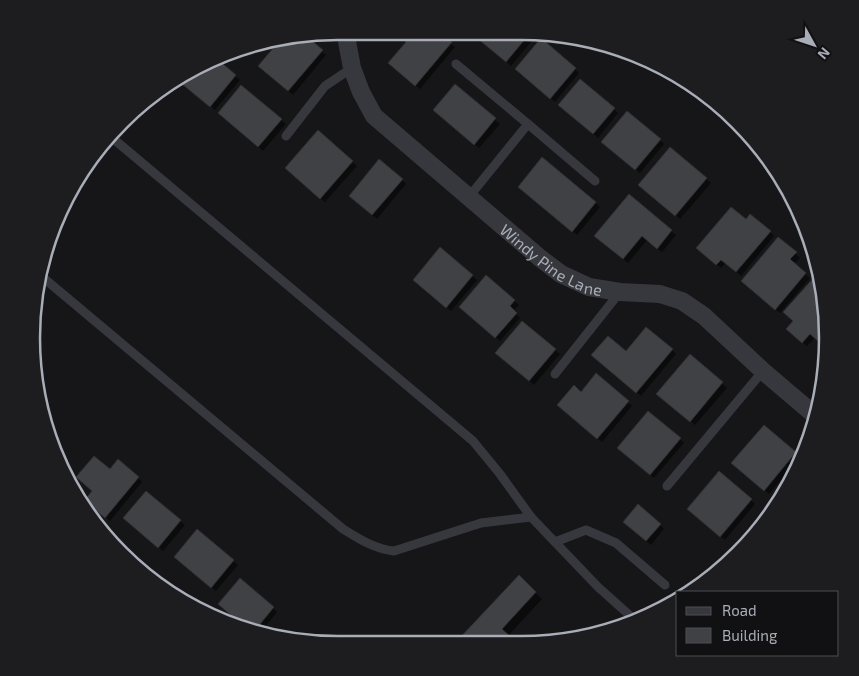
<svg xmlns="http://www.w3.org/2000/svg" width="859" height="676" font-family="'Exo 2',sans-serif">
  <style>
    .shadow { fill: #0007 }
    .building { fill: #404145; stroke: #303034 }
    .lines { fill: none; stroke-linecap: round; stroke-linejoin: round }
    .lane { stroke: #37383d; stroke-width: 9 }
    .street { stroke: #37383d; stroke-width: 18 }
    .labels { text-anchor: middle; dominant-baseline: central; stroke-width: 4; stroke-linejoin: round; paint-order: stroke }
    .street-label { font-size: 16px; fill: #a8adb8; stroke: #111113 }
    .rim { fill: none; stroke: #a8adb8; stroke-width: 2.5 }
  </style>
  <rect width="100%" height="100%" fill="#161618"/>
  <g class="shadow">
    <polygon points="405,31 437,32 455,47 420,89 394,67 407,42"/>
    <polygon points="457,32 467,32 463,37"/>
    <polygon points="474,32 531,32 536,36 511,66 477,37 473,33"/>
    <polygon points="304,36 326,55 293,95 260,66 283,39"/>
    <polygon points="216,59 240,80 215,110 181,82 184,72"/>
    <polygon points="575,69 579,73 555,102 521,73"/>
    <polygon points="455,85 500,124 479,148 439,114"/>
    <polygon points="242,87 286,124 263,151 224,117"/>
    <polygon points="564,109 614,109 618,113 598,138"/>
    <polygon points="318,132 357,166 325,202 291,172"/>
    <polygon points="660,140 664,144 640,173 607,146"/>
    <polygon points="670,148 711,183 680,219 644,189"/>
    <polygon points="542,159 600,207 577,235 524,191"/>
    <polygon points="402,180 406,184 377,219 355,200"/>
    <polygon points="629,195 676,235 662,252 647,240 628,263 600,240"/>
    <polygon points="746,221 770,232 774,236 741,276 726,263 721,268 702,252"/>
    <polygon points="778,238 800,258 794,264 810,278 780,313 746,285"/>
    <polygon points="441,249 477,280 451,311 419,284"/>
    <polygon points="817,275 825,298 822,344 815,338 807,346 792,333 794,321 785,312"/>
    <polygon points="487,277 519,305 513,311 520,318 500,341 465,311"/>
    <polygon points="522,322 560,354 534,385 501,357"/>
    <polygon points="672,350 676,354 641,396 597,359 626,353"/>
    <polygon points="690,356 727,388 695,425 662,398"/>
    <polygon points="581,393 628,402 632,406 602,442 563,410"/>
    <polygon points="764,426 798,456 795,463 769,494 737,468"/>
    <polygon points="680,439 684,443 654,478 623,452"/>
    <polygon points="62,467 70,474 67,477"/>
    <polygon points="110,471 138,478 142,482 110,521 90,505 94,491"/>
    <polygon points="146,492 185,525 163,551 129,523"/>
    <polygon points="751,500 755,504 725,540 693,513"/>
    <polygon points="660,524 664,529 651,545 629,526"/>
    <polygon points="197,531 238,565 216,591 180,561"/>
    <polygon points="519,577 542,599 508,636 516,644 457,642"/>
    <polygon points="240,580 277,612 261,632 242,624 224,608"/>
  </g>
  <g class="building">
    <polygon points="403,31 439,32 452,42 415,86 388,63 406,42 399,36"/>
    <polygon points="473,32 531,32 506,62 471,33"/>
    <polygon points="306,36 323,50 288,91 258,66 281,39"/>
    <polygon points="541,38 576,68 550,99 515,69"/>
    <polygon points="217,59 236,75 210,107 176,79 184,72"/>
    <polygon points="580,79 615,108 593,134 558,105"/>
    <polygon points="455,84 496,118 474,145 433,110"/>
    <polygon points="241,85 282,119 258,147 218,113"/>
    <polygon points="627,111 661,139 635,170 601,142"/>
    <polygon points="318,130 353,161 320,199 285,168"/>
    <polygon points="670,147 707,178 675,216 638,185"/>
    <polygon points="542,157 596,202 572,232 518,187"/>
    <polygon points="379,159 403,179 372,215 349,196"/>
    <polygon points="629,194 672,230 657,249 642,236 623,259 594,236"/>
    <polygon points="731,207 746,219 750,214 771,231 736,272 721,260 716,265 696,248"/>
    <polygon points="778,237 797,252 790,259 806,273 775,310 741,281"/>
    <polygon points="440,247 473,275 446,308 413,280"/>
    <polygon points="817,274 825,298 822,338 819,342 810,334 802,343 786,329 793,321 783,312"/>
    <polygon points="486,275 515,300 510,306 517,313 495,338 459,307"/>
    <polygon points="522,321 556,349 529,381 495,353"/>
    <polygon points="646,327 673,349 636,393 591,355 608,336 626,351"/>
    <polygon points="690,354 723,382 690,422 656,394"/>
    <polygon points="596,373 629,401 597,439 557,405 574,385 581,392"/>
    <polygon points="648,411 681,438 650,475 617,448"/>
    <polygon points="764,425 796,452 764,491 731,463"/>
    <polygon points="94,456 110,469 118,459 139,477 105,518 84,501 92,491 76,477"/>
    <polygon points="719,471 752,499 720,537 687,509"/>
    <polygon points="146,491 181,520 158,548 123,518"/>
    <polygon points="638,504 661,524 646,541 623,522"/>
    <polygon points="197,529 234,560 211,588 174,557"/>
    <polygon points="519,575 536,592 502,629 514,640 511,643 456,642"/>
    <polygon points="240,578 274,607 256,629 240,623 218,604"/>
  </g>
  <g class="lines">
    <g class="lane">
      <polyline points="456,64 528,124"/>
      <polyline points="286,136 325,86 352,68"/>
      <polyline points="468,198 528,124 595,181"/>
      <path d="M 40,275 L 343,529 C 359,539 375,549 394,551 L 481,523 L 531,517 L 500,474 L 473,441 L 110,136"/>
      <polyline points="555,374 620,292"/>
      <polyline points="667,486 763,371"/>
      <polyline points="531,517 598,587 636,621"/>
      <polyline points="555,542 586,530 616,543 665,585"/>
    </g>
    <path class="street" id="s1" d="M 345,31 L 352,68 L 361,92 L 374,116 L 540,258 L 561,274 L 589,287 L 620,292 L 660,294 L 682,301 L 704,316 L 763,371 L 817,417"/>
  </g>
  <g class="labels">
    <g class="street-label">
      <text stroke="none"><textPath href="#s1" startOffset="320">Windy Pine Lane</textPath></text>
    </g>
  </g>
  <path d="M0 0H859V676H0ZM338 40H521A298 298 0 0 1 819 338V338A298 298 0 0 1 521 636H338A298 298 0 0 1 40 338V338A298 298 0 0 1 338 40Z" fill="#1d1d20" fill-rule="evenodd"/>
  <path class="rim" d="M338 40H521A298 298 0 0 1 819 338V338A298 298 0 0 1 521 636H338A298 298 0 0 1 40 338V338A298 298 0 0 1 338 40Z"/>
  <rect x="676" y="591" width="162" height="65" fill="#111113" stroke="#4d4f55"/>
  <rect x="686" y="607" width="25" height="8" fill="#37383d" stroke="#4d4f55"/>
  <text x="722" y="616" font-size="15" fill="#a8adb8">Road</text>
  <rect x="686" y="628" width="25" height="15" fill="#404145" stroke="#4d4f55"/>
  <text x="722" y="641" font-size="15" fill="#a8adb8">Building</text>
  <g transform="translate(814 45) rotate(130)" stroke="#111113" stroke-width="4" paint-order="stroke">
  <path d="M0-4L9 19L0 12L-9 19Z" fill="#a8adb8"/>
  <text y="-8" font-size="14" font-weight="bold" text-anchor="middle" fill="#a8adb8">N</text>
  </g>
</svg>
